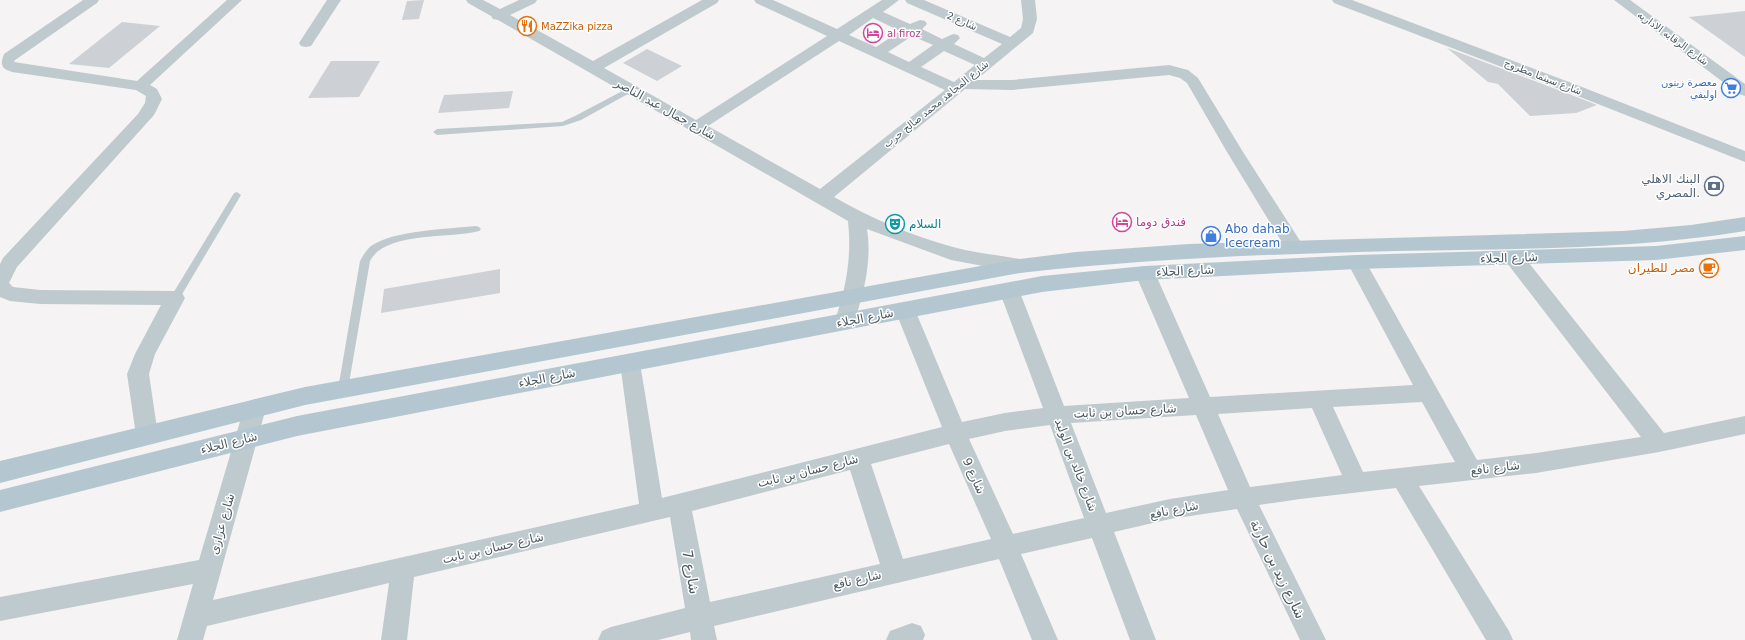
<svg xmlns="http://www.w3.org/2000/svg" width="1745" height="640" font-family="'DejaVu Sans',Vazirmatn,sans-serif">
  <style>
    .building { fill: #cdd1d5 }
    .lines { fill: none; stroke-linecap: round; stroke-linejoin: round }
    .lane { fill: #bfcace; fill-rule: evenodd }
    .street { fill: #bfcace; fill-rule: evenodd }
    .primary { fill: #b4c7d0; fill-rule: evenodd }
    .labels { text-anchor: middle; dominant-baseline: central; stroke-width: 3; stroke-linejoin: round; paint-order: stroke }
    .far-street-label { font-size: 10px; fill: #4b5a60; stroke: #fff }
    .far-food-label { font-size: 10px; fill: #c56008; stroke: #fff; text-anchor: start }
    .far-hotel-label { font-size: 10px; fill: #b23c85; stroke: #fff; text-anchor: start }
    .far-shop-label { font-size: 10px; fill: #366cbe; stroke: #fff; text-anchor: end }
    .street-label { font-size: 12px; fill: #4b5a60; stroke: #fff }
    .service-label { font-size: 12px; fill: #4e5e75; stroke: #fff; text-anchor: end }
    .hotel-label { font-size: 12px; fill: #b23c85; stroke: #fff; text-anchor: start }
    .culture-label { font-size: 12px; fill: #0d838f; stroke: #fff; text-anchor: start }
    .shop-label { font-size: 12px; fill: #366cbe; stroke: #fff; text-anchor: start }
    .food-label { font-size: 12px; fill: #c56008; stroke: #fff; text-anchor: end }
    .near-street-label { font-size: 14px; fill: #4b5a60; stroke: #fff }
  </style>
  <rect width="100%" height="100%" fill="#f5f3f3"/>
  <g class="building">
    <polygon points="424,0 419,19 402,20 407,1"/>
    <polygon points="1745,11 1745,57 1689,17"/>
    <polygon points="122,22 160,26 109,68 69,64"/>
    <polygon points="1447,48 1569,94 1597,105 1576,113 1530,116 1498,84 1488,82"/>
    <polygon points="647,49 682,66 657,81 623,63"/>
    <polygon points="331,61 380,61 359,97 308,98"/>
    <polygon points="513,91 509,108 438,113 444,95"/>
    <polygon points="500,269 500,293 381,313 384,289"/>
  </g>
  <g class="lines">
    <g class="lane">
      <polygon points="628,88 634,88 635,90 581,120 563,126 437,135 433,132 437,129 562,122 575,116"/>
      <polygon points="237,192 241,195 178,301 172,301 170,298 172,295 234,193"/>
      <path d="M 476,226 L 479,227 L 481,229 L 479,231 C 450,239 385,231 370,261 L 348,389 L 347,392 L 343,393 L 339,392 L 338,389 L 360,261 C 363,256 366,250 371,246 C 394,230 448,229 476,226 Z"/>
    </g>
    <g class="street">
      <path d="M 83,0 L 99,0 L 97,3 L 15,60 L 14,62 L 137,81 L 227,0 L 242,0 L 150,85 L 157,89 L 162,99 L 154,115 L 17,267 L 9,283 L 13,287 L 40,290 L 175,291 L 182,293 L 185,298 L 155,354 L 149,374 L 158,435 L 155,441 L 147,444 L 139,441 L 136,435 L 127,374 L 135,354 L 161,305 L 40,304 L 10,301 L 0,297 L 0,264 L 3,258 L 138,114 L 145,103 L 146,96 L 136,90 L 12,72 C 1,69 0,64 4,54 Z"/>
      <polygon points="327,0 341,0 311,46 306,47 301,46 299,43"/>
      <path d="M 466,0 L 483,0 L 500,9 L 519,0 L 537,0 L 535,3 L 510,15 L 593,61 L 702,0 L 719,0 L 717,3 L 604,68 L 696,120 L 827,36 L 756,3 L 754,0 L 773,0 L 837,29 L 882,0 L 899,0 L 883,12 L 910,24 L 920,20 L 925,21 L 927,24 L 922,29 L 942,39 L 953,34 L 958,35 L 960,38 L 954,44 L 984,58 L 1002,44 L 907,3 L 905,0 L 924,0 L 1010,37 L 1021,28 L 1023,19 L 1021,0 L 1035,0 L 1037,19 L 1033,33 L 976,80 L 1012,80 L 1169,65 L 1188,70 L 1198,78 L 1243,152 L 1304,247 L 1302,252 L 1295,253 L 1288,252 L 1227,152 L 1187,83 L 1180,78 L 1169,75 L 1012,90 L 965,89 L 834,197 C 871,218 912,236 953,247 C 975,253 998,255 1020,259 L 1027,261 L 1029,266 L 1027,271 L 1020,273 L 951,260 L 867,229 C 872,261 864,292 854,323 L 851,328 L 844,330 L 837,328 L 834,323 C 846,289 852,257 848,221 L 498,20 L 493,19 L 491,16 L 468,3 ZM 873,18 L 900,31 L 876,47 L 849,35 ZM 912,36 L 933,45 L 909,62 L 888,52 ZM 839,41 L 945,90 L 820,189 L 708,126 ZM 944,51 L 975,65 L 954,82 L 921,67 Z"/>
      <polygon points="1332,0 1352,0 1582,87 1745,151 1745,162 1570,93 1334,3"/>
      <polygon points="1614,0 1630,0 1745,84 1745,96 1739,94"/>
      <path d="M 1514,251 L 1521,253 L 1664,433 L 1745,416 L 1745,434 L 1659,452 L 1536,473 L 1419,486 L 1509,631 L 1513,640 L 1486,640 L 1396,488 L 1300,499 L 1259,505 L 1326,640 L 1300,640 L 1237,509 L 1170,519 L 1114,532 L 1156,640 L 1130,640 L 1092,538 L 1021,554 L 1058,640 L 1032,640 L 999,559 L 714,626 L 717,640 L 691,640 L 690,632 L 658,640 L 598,640 L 602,631 L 611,627 L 685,608 L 670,517 L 414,577 L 407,640 L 381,640 L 389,583 L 207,626 L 203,640 L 177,640 L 193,584 L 0,621 L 0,597 L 199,560 L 244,408 L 247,402 L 255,399 L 263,402 L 266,408 L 213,600 L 639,504 L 620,363 L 623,357 L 630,355 L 637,357 L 640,363 L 662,498 L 942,427 L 895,310 L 898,305 L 905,303 L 912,305 L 915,310 L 962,422 L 1005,413 L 1043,408 L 999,290 L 1002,285 L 1009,283 L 1016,285 L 1019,290 L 1064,406 L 1189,398 L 1135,273 L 1138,268 L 1145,266 L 1152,268 L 1155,273 L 1210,397 L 1413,385 L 1347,262 L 1349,257 L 1356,255 L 1363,257 L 1477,460 L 1536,453 L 1641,437 L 1507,263 L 1505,258 L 1507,253 ZM 1422,402 L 1455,462 L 1363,472 L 1333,407 ZM 1312,408 L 1342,475 L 1250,487 L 1218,414 ZM 1196,415 L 1228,490 L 1170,499 L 1106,513 L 1071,423 ZM 1050,425 L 1084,518 L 1013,534 L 969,439 L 1005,431 ZM 949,444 L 991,539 L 903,559 L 871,464 ZM 850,470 L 880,564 L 710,602 L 692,511 Z"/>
      <polygon points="912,623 921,626 925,635 923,640 886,640 890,631"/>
    </g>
    <g class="primary">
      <path d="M 1745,217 L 1745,231 C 1630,250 1512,249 1395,251 C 1270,254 1145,259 1020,273 L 305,405 L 0,483 L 0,461 L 305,387 L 1020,259 L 1076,252 L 1189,244 L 1623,231 L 1691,225 Z"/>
      <polygon points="1745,236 1745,250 1656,260 1356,269 1145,280 1042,292 297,436 0,512 0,490 297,416 1042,276 1145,266 1356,255 1656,246"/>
    </g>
  </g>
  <defs>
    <symbol id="restaurant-ring" viewBox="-11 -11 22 22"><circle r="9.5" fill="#fff" stroke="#e8710a" stroke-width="1.5"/><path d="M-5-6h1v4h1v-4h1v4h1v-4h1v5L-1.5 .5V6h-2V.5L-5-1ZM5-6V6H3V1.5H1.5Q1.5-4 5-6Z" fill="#e8710a"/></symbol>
    <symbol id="hotel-ring" viewBox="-11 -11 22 22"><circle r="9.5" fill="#fff" stroke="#d1479c" stroke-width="1.5"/><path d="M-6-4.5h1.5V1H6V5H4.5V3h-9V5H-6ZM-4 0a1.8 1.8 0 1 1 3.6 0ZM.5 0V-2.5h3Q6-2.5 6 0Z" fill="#d1479c"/></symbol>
    <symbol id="supermarket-ring" viewBox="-11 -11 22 22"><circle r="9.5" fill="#fff" stroke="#3f7fe0" stroke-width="1.5"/><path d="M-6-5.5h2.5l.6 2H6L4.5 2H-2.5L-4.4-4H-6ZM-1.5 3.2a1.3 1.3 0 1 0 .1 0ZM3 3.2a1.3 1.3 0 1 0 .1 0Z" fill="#3f7fe0"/></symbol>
    <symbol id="bank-ring" viewBox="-11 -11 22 22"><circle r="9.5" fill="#fff" stroke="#5c6f8a" stroke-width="1.5"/><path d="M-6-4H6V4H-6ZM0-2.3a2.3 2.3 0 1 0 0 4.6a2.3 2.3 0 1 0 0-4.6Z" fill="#5c6f8a"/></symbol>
    <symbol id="theatre-ring" viewBox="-11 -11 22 22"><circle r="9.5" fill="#fff" stroke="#0f9aa8" stroke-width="1.5"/><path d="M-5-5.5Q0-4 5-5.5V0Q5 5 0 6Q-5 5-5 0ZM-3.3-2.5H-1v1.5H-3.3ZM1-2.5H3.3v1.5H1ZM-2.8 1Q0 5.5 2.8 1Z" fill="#0f9aa8"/></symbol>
    <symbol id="shop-ring" viewBox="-11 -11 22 22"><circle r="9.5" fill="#fff" stroke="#3f7fe0" stroke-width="1.5"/><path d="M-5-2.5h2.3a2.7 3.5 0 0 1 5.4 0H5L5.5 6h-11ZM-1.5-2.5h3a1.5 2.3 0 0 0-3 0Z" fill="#3f7fe0"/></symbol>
    <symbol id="cafe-ring" viewBox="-11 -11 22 22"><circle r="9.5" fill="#fff" stroke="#e8710a" stroke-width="1.5"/><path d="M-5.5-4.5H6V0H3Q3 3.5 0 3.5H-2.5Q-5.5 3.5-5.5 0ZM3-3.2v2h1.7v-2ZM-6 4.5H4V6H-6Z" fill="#e8710a"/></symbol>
  </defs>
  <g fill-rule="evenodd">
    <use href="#restaurant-ring" x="516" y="15" width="22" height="22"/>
    <use href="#hotel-ring" x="862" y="22" width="22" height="22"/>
    <use href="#supermarket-ring" x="1720" y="77" width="22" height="22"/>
    <use href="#bank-ring" x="1703" y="175" width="22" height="22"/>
    <use href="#hotel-ring" x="1111" y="211" width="22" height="22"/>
    <use href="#theatre-ring" x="884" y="213" width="22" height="22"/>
    <use href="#shop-ring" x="1200" y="225" width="22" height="22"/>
    <use href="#cafe-ring" x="1698" y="257" width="22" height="22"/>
  </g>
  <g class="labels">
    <g class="far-street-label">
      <text transform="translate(962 21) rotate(23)">شارع 2</text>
      <text transform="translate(1673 38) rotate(36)">شارع الرقابه الاداريه</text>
      <text transform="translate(1543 77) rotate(21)">شارع سينما مطروح</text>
      <text transform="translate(936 104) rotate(-39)">شارع المجاهد محمد صالح حرب</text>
    </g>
    <g class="far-food-label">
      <text x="541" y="26">MaZZika pizza</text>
    </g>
    <g class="far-hotel-label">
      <text x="887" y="33">al firoz</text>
    </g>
    <g class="far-shop-label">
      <text x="1717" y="82">معصرة زيتون<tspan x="1717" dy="12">اوليفي</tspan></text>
    </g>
    <g class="street-label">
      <text transform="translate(665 109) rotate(29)">شارع جمال عبد الناصر</text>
      <text transform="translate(1509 258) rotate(-2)">شارع الجلاء</text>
      <text transform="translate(1185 271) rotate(-3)">شارع الجلاء</text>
      <text transform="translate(865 318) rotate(-11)">شارع الجلاء</text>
      <text transform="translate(547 378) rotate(-11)">شارع الجلاء</text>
      <text transform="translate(1125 411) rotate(-3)">شارع حسان بن ثابت</text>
      <text transform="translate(229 443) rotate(-14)">شارع الجلاء</text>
      <text transform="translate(1076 465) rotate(69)">شارع خالد بن الوليد</text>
      <text transform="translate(1495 468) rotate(-7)">شارع نافع</text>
      <text transform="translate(808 471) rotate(-14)">شارع حسان بن ثابت</text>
      <text transform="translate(974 476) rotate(66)">شارع 9</text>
      <text transform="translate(1174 510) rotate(-11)">شارع نافع</text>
      <text transform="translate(222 524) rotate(-74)">شارع عزازى</text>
      <text transform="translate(493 548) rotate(-13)">شارع حسان بن ثابت</text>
      <text transform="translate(857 580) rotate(-13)">شارع نافع</text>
    </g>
    <g class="service-label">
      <text x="1700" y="179">البنك الاهلي<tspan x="1700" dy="14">المصري.</tspan></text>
    </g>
    <g class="hotel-label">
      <text x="1136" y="222">فندق دوما</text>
    </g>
    <g class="culture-label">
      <text x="909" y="224">السلام</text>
    </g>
    <g class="shop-label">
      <text x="1225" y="229">Abo dahab<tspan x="1225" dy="14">Icecream</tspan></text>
    </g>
    <g class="food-label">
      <text x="1695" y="268">مصر للطيران</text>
    </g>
    <g class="near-street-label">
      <text transform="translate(1278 569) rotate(64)">شارع زيد بن حارثة</text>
      <text transform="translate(691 572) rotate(80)">شارع 7</text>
    </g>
  </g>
</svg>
